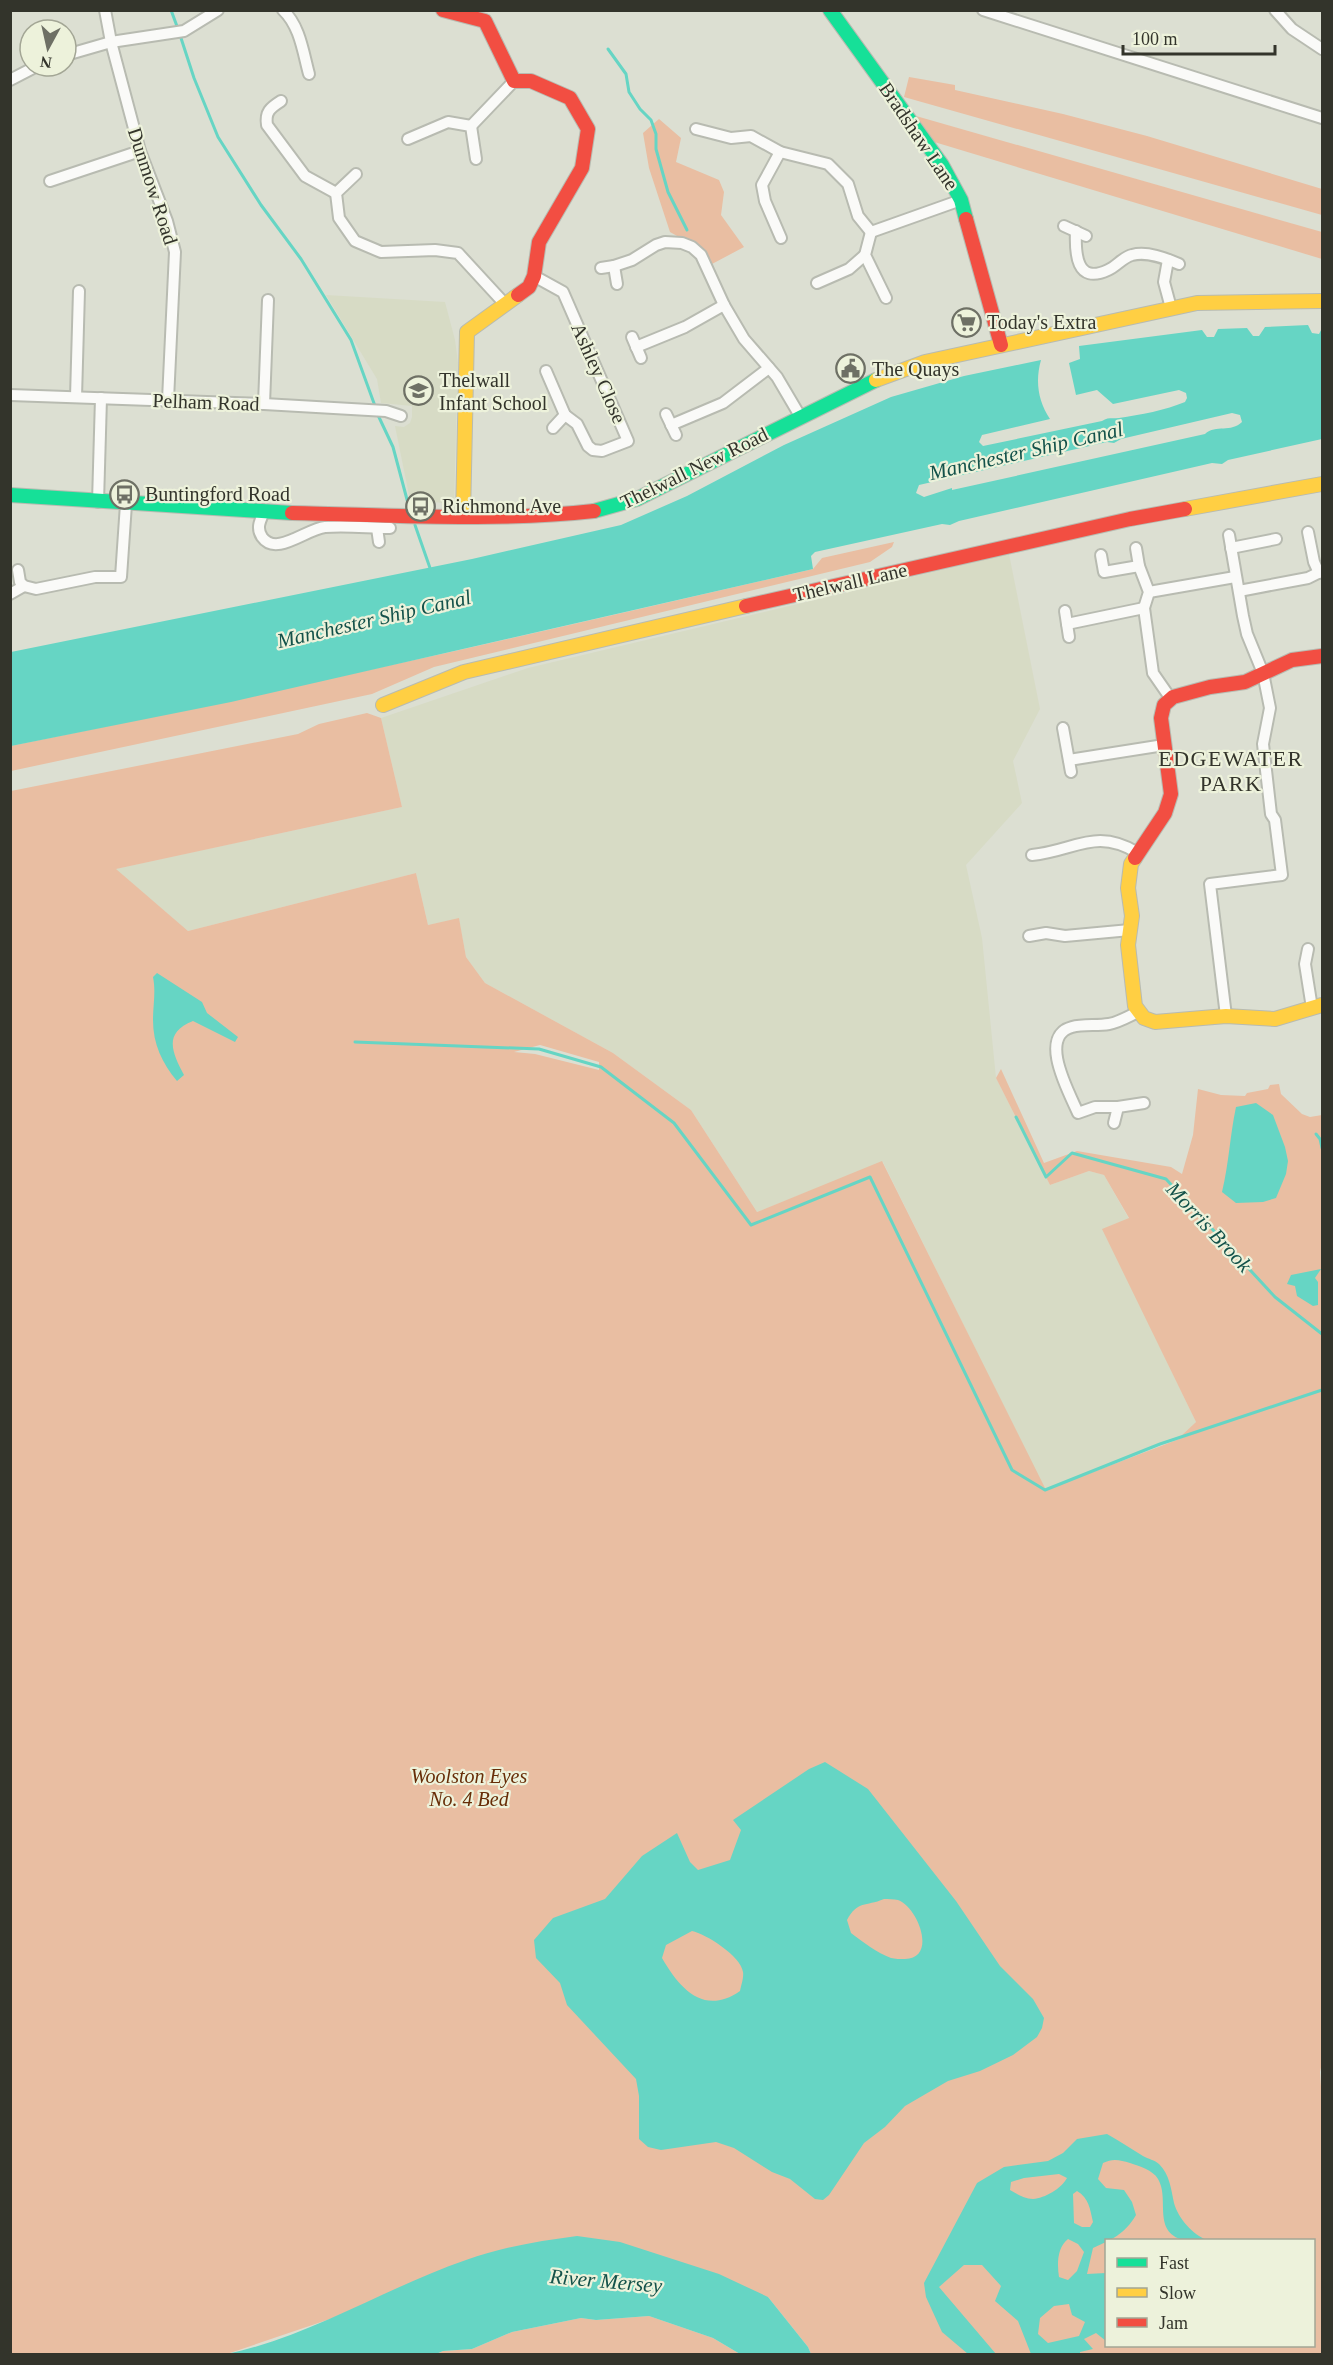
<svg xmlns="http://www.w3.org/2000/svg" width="1333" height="2365" font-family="'Times New Roman',serif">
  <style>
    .built { fill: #d7dbc5 }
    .green { fill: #e9bea2; fill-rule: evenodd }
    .water { fill: #66d5c4; fill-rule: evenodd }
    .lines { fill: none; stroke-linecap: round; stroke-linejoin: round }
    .stream { stroke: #66d5c4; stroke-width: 3 }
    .street-casing { stroke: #b8bbb1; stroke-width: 14 }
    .fast-casing { stroke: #b8bbb1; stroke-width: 16 }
    .slow-casing { stroke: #b8bbb1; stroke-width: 16 }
    .jam-casing { stroke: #b8bbb1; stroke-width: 16 }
    .street { stroke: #fafaf8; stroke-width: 10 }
    .fast { stroke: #16e098; stroke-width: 14 }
    .slow { stroke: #ffcf43; stroke-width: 14 }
    .jam { stroke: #f24e42; stroke-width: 14 }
    .labels { text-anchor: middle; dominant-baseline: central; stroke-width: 4.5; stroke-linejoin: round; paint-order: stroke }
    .street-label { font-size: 20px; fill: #33342b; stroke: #edf2db }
    .poi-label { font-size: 20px; fill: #33342b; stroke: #edf2db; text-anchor: start }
    .park-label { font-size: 20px; font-style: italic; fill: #672d07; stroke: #edf2db }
    .water-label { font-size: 21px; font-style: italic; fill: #13524a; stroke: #edf2db }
    .quarter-label { font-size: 22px; letter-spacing: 1.5px; fill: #33342b; stroke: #edf2db }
  </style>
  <rect width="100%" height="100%" fill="#dcdfd2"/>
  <g class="built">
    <polygon points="326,295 445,302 455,340 458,363 454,504 410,500 395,426 404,427 410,423 412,417 412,406 381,403 377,379"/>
    <polygon points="1009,554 1040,709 1013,761 1022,803 966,865 982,938 996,1078 1050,1185 1089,1171 1104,1175 1129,1219 1103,1229 1196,1422 1181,1436 1045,1490 883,1162 757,1212 691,1110 613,1053 485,983 466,957 459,919 428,925 416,873 188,931 115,869 402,807 381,718 528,668"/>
  </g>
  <g class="green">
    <polygon points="909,77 955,85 955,90 1063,114 1147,136 1322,189 1322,215 904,97"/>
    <polygon points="916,116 1322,232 1322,259 931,141"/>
    <polygon points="659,119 681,138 676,162 719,180 724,192 721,215 744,247 712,264 700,249 670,232 649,168 643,133"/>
    <path d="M 894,542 L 892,547 L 870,562 L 434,667 L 372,694 L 11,771 L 10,746 C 279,692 546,631 813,569 L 822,558 Z"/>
    <path d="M 367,713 L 381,718 L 402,807 L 116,869 L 188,931 L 416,873 L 428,925 L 459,918 L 466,957 L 485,983 L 613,1053 L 691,1110 L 757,1212 L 882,1161 L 1046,1490 L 1208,1428 L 1181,1436 L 1196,1422 L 1102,1229 L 1129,1218 L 1104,1175 L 1089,1171 L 1050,1185 L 996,1078 L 1001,1069 L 1044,1163 L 1077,1151 L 1171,1167 L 1182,1174 L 1193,1135 L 1198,1089 L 1221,1095 L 1245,1096 L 1247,1093 L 1268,1089 L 1270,1085 L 1279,1084 L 1281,1094 L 1302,1114 L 1310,1117 L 1322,1115 L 1322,2063 L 1320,2072 L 1322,2101 L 1322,2354 L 811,2354 L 808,2347 L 768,2297 L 416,2281 L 333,2318 L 227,2354 L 11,2354 L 11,791 L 298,734 L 319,724 ZM 540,1045 L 599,1062 L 599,1070 L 535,1054 L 514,1052 ZM 1106,2240 L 1314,2240 L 1314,2346 L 1106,2346 Z"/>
    <polygon points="649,2316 713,2338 740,2354 436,2354 443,2351 472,2349 512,2332 581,2318 596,2320"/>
  </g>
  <g class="water">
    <path d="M 1308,325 L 1312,333 L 1319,334 L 1322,328 L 1322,439 L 1228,460 L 1222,464 L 1212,463 L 959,521 L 950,525 L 942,524 L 815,552 L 811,556 L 813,569 L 231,702 L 11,746 L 11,652 L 472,559 L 621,525 L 687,496 L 784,445 L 891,397 L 964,376 L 1041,360 C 1035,381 1038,401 1050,419 L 982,435 L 979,442 L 983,446 L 1102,421 C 1108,417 1112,419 1119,418 C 1140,415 1166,410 1185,402 L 1187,398 L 1186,393 L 1179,390 L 1113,404 L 1097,390 L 1076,395 L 1069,363 L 1080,359 L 1079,346 L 1202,330 L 1207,337 L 1214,337 L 1218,329 L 1247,328 L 1253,336 L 1259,336 L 1265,327 ZM 1232,413 L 1240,415 L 1242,422 C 1231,433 1216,424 1205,434 L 952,490 L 952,488 L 924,497 L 916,493 L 919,485 L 1107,442 L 1114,443 L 1121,439 Z"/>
    <path d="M 157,973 L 202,1002 L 207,1013 L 238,1037 L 235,1042 L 193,1021 C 163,1033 172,1052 184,1075 L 177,1081 C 162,1063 153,1044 153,1020 C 153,1005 156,992 153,977 Z"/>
    <path d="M 1256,1103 L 1273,1115 L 1285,1147 L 1288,1161 L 1286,1174 L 1276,1198 L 1263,1202 L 1236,1203 L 1222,1192 C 1229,1163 1230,1135 1236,1107 Z"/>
    <polygon points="1321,1269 1315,1278 1318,1282 1318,1305 1313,1306 1297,1296 1295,1286 1287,1284 1291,1275"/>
    <path d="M 825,1762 L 868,1789 L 956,1901 L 1000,1966 L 1033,1999 L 1044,2018 L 1042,2028 L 1037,2037 L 1013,2055 L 980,2071 L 948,2081 L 905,2106 L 885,2127 L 864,2143 L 829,2195 L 823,2200 L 815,2199 L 790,2179 L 772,2172 L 734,2148 L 716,2142 L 661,2150 L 648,2147 L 639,2139 L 639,2096 L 636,2079 L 567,2005 L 560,1983 L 536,1958 L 534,1940 L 553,1918 L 605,1899 L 642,1856 L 677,1833 L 690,1862 L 698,1870 L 730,1860 L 741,1830 L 733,1820 L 809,1769 ZM 884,1899 C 888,1899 894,1899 898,1900 C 919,1908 937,1959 905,1959 C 900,1959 895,1959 891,1958 C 877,1953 863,1942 851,1933 L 847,1920 C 858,1900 865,1907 884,1899 ZM 692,1931 C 706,1934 741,1956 743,1972 C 744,1977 741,1986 740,1991 C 704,2016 680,1989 662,1958 L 666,1945 Z"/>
    <path d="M 1107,2134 C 1120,2141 1131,2149 1143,2156 C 1148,2159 1155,2160 1159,2164 C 1170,2175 1171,2189 1174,2203 C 1178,2218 1193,2235 1207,2240 C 1200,2241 1190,2242 1183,2240 C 1152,2231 1170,2199 1158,2179 C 1153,2170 1139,2166 1130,2163 C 1120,2160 1113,2158 1103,2163 L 1098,2179 L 1106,2188 L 1124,2190 L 1132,2202 L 1136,2215 C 1125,2234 1111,2240 1093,2248 L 1087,2274 L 1106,2273 L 1106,2341 L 1096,2333 L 1084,2339 L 1093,2349 L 1080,2352 L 1080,2354 L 1031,2354 L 1018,2321 L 995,2301 L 1001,2286 L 982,2265 L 964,2265 L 939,2287 L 996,2354 L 968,2354 L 942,2332 L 926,2297 L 924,2283 L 977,2183 L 1004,2167 L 1048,2161 L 1063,2153 L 1077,2139 ZM 1059,2174 L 1067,2178 C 1061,2189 1045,2198 1033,2199 C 1024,2199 1017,2194 1010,2190 L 1011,2182 L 1024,2178 ZM 1077,2191 C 1089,2198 1090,2209 1093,2222 L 1090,2227 L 1082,2227 L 1074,2223 L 1073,2194 ZM 1068,2239 L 1078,2244 L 1084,2252 L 1077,2271 L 1068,2280 L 1059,2277 C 1057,2264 1057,2248 1068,2239 ZM 1069,2304 L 1072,2315 L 1085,2322 L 1079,2336 L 1048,2343 L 1038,2334 L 1040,2318 L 1054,2306 Z"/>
    <path d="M 577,2236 L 620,2242 L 719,2274 L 768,2297 L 808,2347 L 811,2354 L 740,2354 L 713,2338 L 649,2316 L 596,2320 L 581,2318 L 512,2332 L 472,2349 L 443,2351 L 436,2354 L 227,2354 C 311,2336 385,2288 466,2260 C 502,2247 539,2241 577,2236 Z"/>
  </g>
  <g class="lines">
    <g class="stream">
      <polyline points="171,10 178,29"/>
      <polyline points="180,35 194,78 218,137 261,205 301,259 351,340 375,406"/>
      <polyline points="608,49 626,74 629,92 640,109 651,120 656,134 656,149 668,192 687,230"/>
      <polyline points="377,413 393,447 409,507"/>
      <polyline points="415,525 430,568"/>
      <polyline points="355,1042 539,1049 601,1067 674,1123 751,1225 870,1177 1012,1470 1045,1490 1160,1444 1322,1390"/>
      <polyline points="1016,1117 1046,1177 1072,1153 1166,1179 1275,1297 1322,1334"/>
      <polyline points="1316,1134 1320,1139 1322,1148"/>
    </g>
    <defs>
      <g id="street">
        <polyline points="105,10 111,42 140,151 167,221 175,252 168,400"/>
        <path d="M 283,10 C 300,26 303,52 309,74"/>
        <polyline points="983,10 1322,118"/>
        <polyline points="1275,10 1292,29 1322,49"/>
        <polyline points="66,55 111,42 184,31 218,10"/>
        <polyline points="10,80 37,66"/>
        <path d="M 281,101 C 270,108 265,112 267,125 L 305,176 L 336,193"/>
        <polyline points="471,126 514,81"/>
        <polyline points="696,129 731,138 751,136 780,152 828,164 848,184 858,216 871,232 961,200"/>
        <polyline points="408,139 448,122 471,126 476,159"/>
        <polyline points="780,152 762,185 765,201 781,238"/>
        <polyline points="356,174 336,193 339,218 355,241 381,252 435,250 458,253 504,303"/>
        <polyline points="50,181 140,151"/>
        <polyline points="1064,226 1086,236"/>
        <path d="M 1076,231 C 1075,253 1076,285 1108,270 C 1117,266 1123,257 1132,255 C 1147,251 1165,258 1179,264"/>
        <polyline points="871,232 865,255 886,298"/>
        <polyline points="1168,260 1164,282 1171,308"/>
        <polyline points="614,266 632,260 656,245 665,242 682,243 692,247 701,255 724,305 744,339 777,377 800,416"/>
        <polyline points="601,268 614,266 617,284"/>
        <polyline points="534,276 563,292 628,441 602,451 593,450 588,446 577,424 565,415"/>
        <polyline points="817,283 849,269 865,255"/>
        <polyline points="632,337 641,358"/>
        <polyline points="636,347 685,327 724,305"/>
        <polyline points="546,371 565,415 553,428"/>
        <polyline points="10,395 264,404 386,411 401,416"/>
        <polyline points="76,397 79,291"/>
        <polyline points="264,404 268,300"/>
        <polyline points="666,414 676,435"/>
        <polyline points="671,425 723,403 769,368"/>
        <polyline points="98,502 101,398"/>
        <path d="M 264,512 C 260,521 256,528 262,537 C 276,557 306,529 325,527 C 347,525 369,528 390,528"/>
        <polyline points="377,528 379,542"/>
        <polyline points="1308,532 1314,562 1319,573"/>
        <polyline points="1136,548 1139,566 1149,592 1144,608 1153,673 1171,699"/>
        <polyline points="1231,548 1276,539"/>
        <polyline points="1101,555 1104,572 1139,566"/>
        <polyline points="18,570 20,582 24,586 36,589 95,577 121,577 126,504"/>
        <polyline points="1239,591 1308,578 1322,571"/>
        <polyline points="1149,592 1235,577"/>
        <polyline points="10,594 24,586"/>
        <polyline points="1065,611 1069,637"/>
        <polyline points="1067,624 1144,608"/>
        <polyline points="1063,728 1071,772"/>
        <polyline points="1069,760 1164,745"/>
        <path d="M 1032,855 C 1075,851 1095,827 1138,853"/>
        <polyline points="1029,936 1046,933 1065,936 1130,930"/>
        <polyline points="1308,949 1305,964 1312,1008"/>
        <polyline points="1226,1016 1210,884 1282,875 1275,820 1271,814 1263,744 1270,708 1263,673 1247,634 1243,616 1229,535"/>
        <path d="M 1118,1107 L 1095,1107 L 1078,1113 C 1070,1094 1037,1036 1072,1027 C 1083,1024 1097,1026 1109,1024 C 1120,1022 1129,1016 1138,1012"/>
        <polyline points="1114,1123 1118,1107 1144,1103"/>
      </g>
      <g id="fast">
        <polyline points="830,10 942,165 961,200 966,219"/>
        <polyline points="10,495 292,513"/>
        <polyline points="594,511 637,499 876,380"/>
      </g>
      <g id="slow">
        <polyline points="876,380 925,362 1197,303 1322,301"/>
        <polyline points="1185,509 1322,484"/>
        <polyline points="463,517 467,332 518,295"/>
        <polyline points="383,705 464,672 746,606"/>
        <polyline points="1135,858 1131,864 1128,888 1132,916 1128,945 1135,1006 1144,1018 1155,1022 1226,1016 1275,1019 1322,1005"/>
      </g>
      <g id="jam">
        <polyline points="443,10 485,21 514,81 531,81 570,98 588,129 582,168 539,242 534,276 529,287 518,295"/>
        <polyline points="966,219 1001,345"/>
        <path d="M 292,513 C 393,515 494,522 594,511"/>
        <polyline points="746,606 1130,519 1185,509"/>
        <polyline points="1135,858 1165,813 1171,794 1161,718 1164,705 1173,697 1210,687 1245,682 1292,660 1322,656"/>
      </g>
    </defs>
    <use href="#street" class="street-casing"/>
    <use href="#fast" class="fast-casing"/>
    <use href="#slow" class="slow-casing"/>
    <use href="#jam" class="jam-casing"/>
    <use href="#street" class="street"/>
    <use href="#fast" class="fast"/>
    <use href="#slow" class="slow"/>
    <use href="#jam" class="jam"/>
  </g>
  <defs>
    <symbol id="supermarket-ring" viewBox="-11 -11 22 22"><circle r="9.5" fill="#edf2db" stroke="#6e7065" stroke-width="1.5"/><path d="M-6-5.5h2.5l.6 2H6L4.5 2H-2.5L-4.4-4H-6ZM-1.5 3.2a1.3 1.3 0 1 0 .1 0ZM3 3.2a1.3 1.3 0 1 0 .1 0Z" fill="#6e7065"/></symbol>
    <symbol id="civic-ring" viewBox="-11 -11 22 22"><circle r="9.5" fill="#edf2db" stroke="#6e7065" stroke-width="1.5"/><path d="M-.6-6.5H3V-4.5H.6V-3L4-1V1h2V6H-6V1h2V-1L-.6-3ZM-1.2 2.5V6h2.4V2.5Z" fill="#6e7065"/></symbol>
    <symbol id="school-ring" viewBox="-11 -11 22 22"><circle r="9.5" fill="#edf2db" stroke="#6e7065" stroke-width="1.5"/><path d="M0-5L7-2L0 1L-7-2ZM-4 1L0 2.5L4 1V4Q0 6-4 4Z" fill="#6e7065"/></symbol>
    <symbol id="bus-ring" viewBox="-11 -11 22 22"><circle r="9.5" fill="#edf2db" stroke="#6e7065" stroke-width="1.5"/><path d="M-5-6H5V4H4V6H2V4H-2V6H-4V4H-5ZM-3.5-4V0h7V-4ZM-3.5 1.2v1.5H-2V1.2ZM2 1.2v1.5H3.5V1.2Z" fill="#6e7065"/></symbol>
  </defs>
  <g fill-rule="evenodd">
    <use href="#supermarket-ring" x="950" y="306" width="33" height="33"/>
    <use href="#civic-ring" x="834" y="352" width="33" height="33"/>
    <use href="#school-ring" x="402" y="374" width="33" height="33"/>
    <use href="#bus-ring" x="108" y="478" width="33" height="33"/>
    <use href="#bus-ring" x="404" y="490" width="33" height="33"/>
  </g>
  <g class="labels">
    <g class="street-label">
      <text transform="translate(919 136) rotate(56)">Bradshaw Lane</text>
      <text transform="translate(153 186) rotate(72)">Dunmow Road</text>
      <text transform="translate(599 373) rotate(66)">Ashley Close</text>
      <text transform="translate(206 402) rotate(2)">Pelham Road</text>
      <text transform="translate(694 468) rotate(-26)">Thelwall New Road</text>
      <text transform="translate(850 582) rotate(-13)">Thelwall Lane</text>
    </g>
    <g class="poi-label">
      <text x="987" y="322">Today's Extra</text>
      <text x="872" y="369">The Quays</text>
      <text x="439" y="380">Thelwall<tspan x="439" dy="23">Infant School</tspan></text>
      <text x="145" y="494">Buntingford Road</text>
      <text x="442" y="506">Richmond Ave</text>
    </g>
    <g class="park-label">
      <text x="469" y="1776">Woolston Eyes<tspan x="469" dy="23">No. 4 Bed</tspan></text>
    </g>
    <g class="water-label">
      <text transform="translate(1026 451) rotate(-13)">Manchester Ship Canal</text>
      <text transform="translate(374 619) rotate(-13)">Manchester Ship Canal</text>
      <text transform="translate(1209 1227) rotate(47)">Morris Brook</text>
      <text transform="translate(606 2281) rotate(5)">River Mersey</text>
    </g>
    <g class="quarter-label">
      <text x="1231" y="758">EDGEWATER<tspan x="1231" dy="25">PARK</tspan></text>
    </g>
  </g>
  <rect width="1333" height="2365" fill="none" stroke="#33342b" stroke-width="24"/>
  <rect x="1105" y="2239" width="210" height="108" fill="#edf2db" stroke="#a3a695" stroke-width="1.5"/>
  <rect x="1117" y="2258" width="30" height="9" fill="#16e098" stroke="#a3a695" stroke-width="1.5"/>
  <text x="1159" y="2269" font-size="18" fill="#33342b">Fast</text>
  <rect x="1117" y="2288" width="30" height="9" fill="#ffcf43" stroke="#a3a695" stroke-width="1.5"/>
  <text x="1159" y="2299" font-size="18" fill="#33342b">Slow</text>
  <rect x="1117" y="2318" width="30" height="9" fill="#f24e42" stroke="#a3a695" stroke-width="1.5"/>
  <text x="1159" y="2329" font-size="18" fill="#33342b">Jam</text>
  <g transform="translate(48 48) rotate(188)"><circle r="28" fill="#edf2db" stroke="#a3a695" stroke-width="1.5"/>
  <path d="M0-4.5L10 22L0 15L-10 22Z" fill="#6e7065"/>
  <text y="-9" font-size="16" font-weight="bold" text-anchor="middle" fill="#33342b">N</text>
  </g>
  <path d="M1123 45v9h152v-9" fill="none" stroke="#33342b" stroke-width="3"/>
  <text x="1132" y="45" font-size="18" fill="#33342b" stroke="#edf2db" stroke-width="4.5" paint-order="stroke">100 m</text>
</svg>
